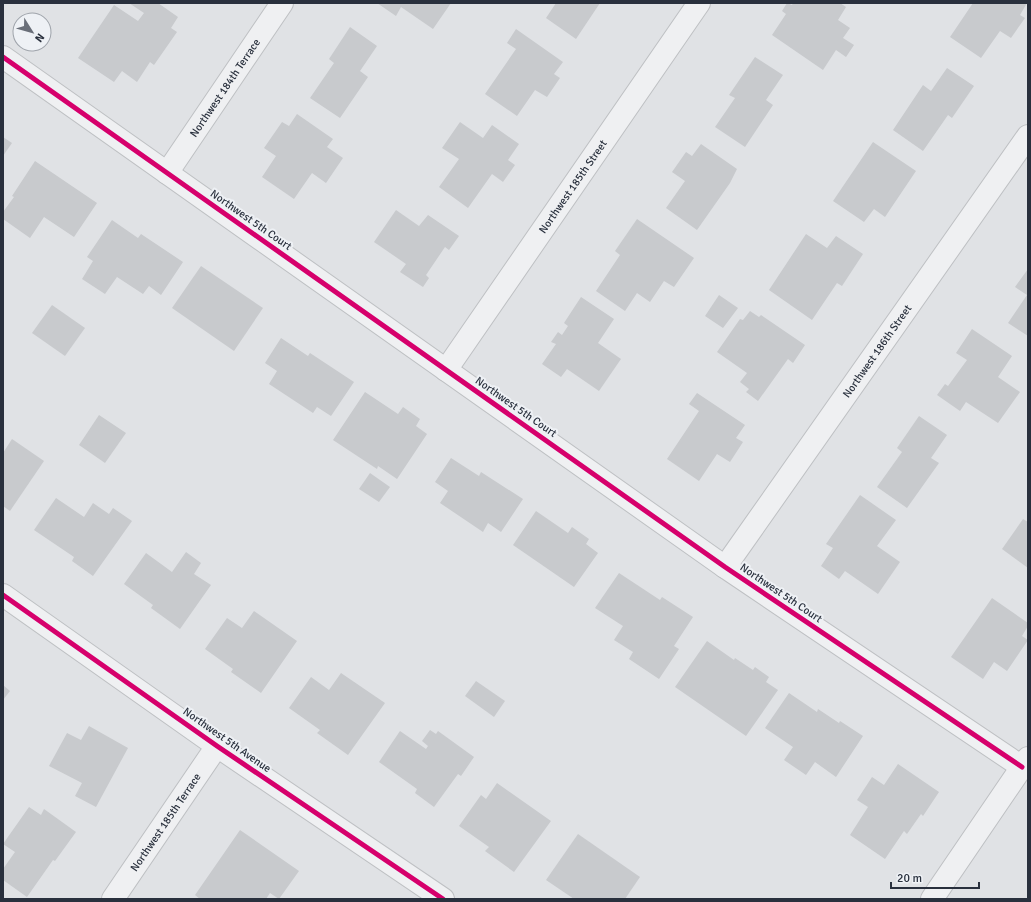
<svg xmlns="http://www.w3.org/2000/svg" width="1031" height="902" font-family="Signika,sans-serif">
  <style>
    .building { fill: #c8cacd }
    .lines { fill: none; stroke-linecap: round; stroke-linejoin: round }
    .street-casing { stroke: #bec0c3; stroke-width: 24 }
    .street { stroke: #eff0f2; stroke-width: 22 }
    .cycleway-casing { stroke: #eef1f5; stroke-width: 8 }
    .cycleway { stroke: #d6006c; stroke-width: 5 }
    .labels { text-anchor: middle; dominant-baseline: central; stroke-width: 4; stroke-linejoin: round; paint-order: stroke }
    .street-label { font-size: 11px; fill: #29303d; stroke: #eef1f5 }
  </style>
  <rect width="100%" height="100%" fill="#e0e2e5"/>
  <g class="building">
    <polygon points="129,3 158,3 178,17 171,28 177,32 154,65 150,62 137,82 122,71 114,82 78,58 114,5 138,21 144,13"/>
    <polygon points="377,3 451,3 433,29 401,7 396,16"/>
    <polygon points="556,3 600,3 576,39 546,18"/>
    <polygon points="787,3 792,5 793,3 840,3 846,7 838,20 850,28 843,38 854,45 846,57 836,50 823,70 772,35 786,14 782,11"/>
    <polygon points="973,3 1027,3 1020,15 1025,18 1011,38 1000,31 981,58 950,37"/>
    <polygon points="350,27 377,46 360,71 368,77 340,118 310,98 334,63 329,59"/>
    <polygon points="516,29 563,62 554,74 560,78 547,97 535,90 517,116 485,94 516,49 507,43"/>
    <polygon points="755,57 783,75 766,100 773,105 745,147 715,127 735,98 729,95"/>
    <polygon points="947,68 974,86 952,118 948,115 923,151 893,130 923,85 931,91"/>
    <polygon points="297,114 333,139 327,147 343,158 326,183 312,173 294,199 262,177 276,156 264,148 282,122 289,126"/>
    <polygon points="460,122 483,138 492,125 519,144 508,160 515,165 503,182 492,174 468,208 439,187 459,159 442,148"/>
    <polygon points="3,137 12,143 3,156"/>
    <polygon points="873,142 916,171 885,217 874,209 864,222 833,201"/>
    <polygon points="701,144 737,169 730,183 697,230 666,208 685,181 672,172 686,152 692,156"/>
    <polygon points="35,161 97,203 74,237 44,217 30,238 3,219 3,212 14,197 12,196"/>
    <polygon points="396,210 419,226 428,215 459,236 449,250 445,247 426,275 429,278 423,287 400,272 406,264 374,242"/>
    <polygon points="637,219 694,258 674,287 664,281 650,302 637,293 625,311 596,291 620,255 615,251"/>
    <polygon points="112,220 138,238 141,234 183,262 161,295 149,286 143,294 117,277 105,294 82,279 93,261 87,257"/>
    <polygon points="806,234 827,248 836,236 863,254 842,286 837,283 812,320 769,290"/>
    <polygon points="201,266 263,308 234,351 172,308"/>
    <polygon points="1028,269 1028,336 1008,323 1027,295 1015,287"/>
    <polygon points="719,295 738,308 723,328 705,316"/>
    <polygon points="581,297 614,319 598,343 621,359 599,391 567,369 561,377 542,364 556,344 551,342 558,332 562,335 568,326 564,323"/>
    <polygon points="52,305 85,328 65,356 32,333"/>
    <polygon points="750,311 759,317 761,315 805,345 793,363 788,359 758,401 746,392 749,389 740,382 747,373 717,352 740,319 743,320"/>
    <polygon points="972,329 1012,356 998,377 1020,392 998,423 966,402 960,411 937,395 945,384 948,386 967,360 956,353"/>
    <polygon points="281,338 308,356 310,353 354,382 331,416 317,407 313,413 269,384 277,371 265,363"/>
    <polygon points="365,392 398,414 403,407 420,419 416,426 427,434 397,479 378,466 377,469 333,440"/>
    <polygon points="697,393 745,425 736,438 743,442 730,462 717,454 699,481 667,459 699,411 689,404"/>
    <polygon points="99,415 126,433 105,463 79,445"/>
    <polygon points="919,416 947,435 931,458 939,463 907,508 877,487 902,452 897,448"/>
    <polygon points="12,439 44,461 10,511 3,506 3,453"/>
    <polygon points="451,458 479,476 481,472 523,499 501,532 488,523 483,532 440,503 448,491 435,482"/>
    <polygon points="370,473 390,487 379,502 359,489"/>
    <polygon points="860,495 896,520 877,546 900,562 878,594 845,571 839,579 821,566 833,548 826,544"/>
    <polygon points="56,498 84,517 93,503 109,514 113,508 132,521 93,576 72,561 74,557 34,530"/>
    <polygon points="536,511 568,533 572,527 589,539 586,544 598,553 574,587 513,545"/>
    <polygon points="1023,519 1028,522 1028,568 1002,549"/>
    <polygon points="186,552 201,563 194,574 211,585 180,629 151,608 153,605 124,584 146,553 172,572"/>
    <polygon points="619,573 660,600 662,597 693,617 674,646 679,649 659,679 629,659 633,652 614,640 623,626 595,608"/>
    <polygon points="992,598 1028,623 1028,626 1022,636 1028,640 1007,671 994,662 983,679 951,657"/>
    <polygon points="254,611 297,641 261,693 231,672 233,669 205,649 227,618 242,628"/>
    <polygon points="707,641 734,660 735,658 753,670 755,667 769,677 766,682 778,690 746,736 675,687"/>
    <polygon points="341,673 385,703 348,755 317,733 320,730 289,708 311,677 329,690"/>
    <polygon points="476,681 505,701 494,717 465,696"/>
    <polygon points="3,685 10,691 3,700"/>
    <polygon points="789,693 817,712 818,709 839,723 840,721 863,736 836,777 815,762 806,775 784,760 793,747 765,728"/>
    <polygon points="89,726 128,748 96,807 75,796 82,783 49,766 67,733 81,740"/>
    <polygon points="430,730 436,734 438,731 474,757 461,776 458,774 434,807 415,793 417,789 379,762 400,731 426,749 428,746 422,741"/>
    <polygon points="898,764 939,792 923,816 921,814 907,834 904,831 885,859 850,835 868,807 857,800 872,777 884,785"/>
    <polygon points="497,783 551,821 514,872 485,851 489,847 459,826 481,795 486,799"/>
    <polygon points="29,807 41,815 44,809 76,832 55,861 53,860 27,897 3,880 3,869 15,852 3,844"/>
    <polygon points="240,830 299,871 279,899 270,893 266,899 200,899 195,895"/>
    <polygon points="578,834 640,877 625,899 574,899 546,880"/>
  </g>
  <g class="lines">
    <defs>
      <g id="street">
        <polyline points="3,57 725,567 1022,767"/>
        <path id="s1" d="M 167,173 L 282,3"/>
        <path id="s2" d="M 446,370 L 699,3"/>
        <path id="s3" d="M 725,567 L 1028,136"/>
        <polyline points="3,595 217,746 443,899"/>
        <path id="s4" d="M 113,899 L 217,746"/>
        <polyline points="932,899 1028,758"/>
      </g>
    </defs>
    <use href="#street" class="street-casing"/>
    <use href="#street" class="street"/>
    <defs>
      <g id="cycleway">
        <polyline points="3,57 725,567 1022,767"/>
        <polyline points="3,595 217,746 443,899"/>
      </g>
    </defs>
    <use href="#cycleway" class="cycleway-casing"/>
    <use href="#cycleway" class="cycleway"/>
  </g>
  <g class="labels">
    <g class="street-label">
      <text stroke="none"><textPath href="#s1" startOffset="103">Northwest 184th Terrace</textPath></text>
      <text stroke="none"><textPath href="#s2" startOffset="223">Northwest 185th Street</textPath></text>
      <text transform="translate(251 220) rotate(35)">Northwest 5th Court</text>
      <text stroke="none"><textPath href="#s3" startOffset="264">Northwest 186th Street</textPath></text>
      <text transform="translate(516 407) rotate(35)">Northwest 5th Court</text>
      <text transform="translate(781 593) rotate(34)">Northwest 5th Court</text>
      <text transform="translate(227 740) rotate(35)">Northwest 5th Avenue</text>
      <text stroke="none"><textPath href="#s4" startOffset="93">Northwest 185th Terrace</textPath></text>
    </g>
  </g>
  <rect width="1031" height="902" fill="none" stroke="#29303d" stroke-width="8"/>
  <g transform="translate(32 32) rotate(127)"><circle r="19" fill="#eef1f5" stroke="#9fa4ab"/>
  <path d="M0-3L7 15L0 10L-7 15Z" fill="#696e78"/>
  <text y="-6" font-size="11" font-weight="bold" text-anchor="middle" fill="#29303d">N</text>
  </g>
  <path d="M891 882v6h88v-6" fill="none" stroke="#29303d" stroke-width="2"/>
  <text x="897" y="882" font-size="12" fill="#29303d" stroke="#eef1f5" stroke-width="3" paint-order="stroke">20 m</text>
</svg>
